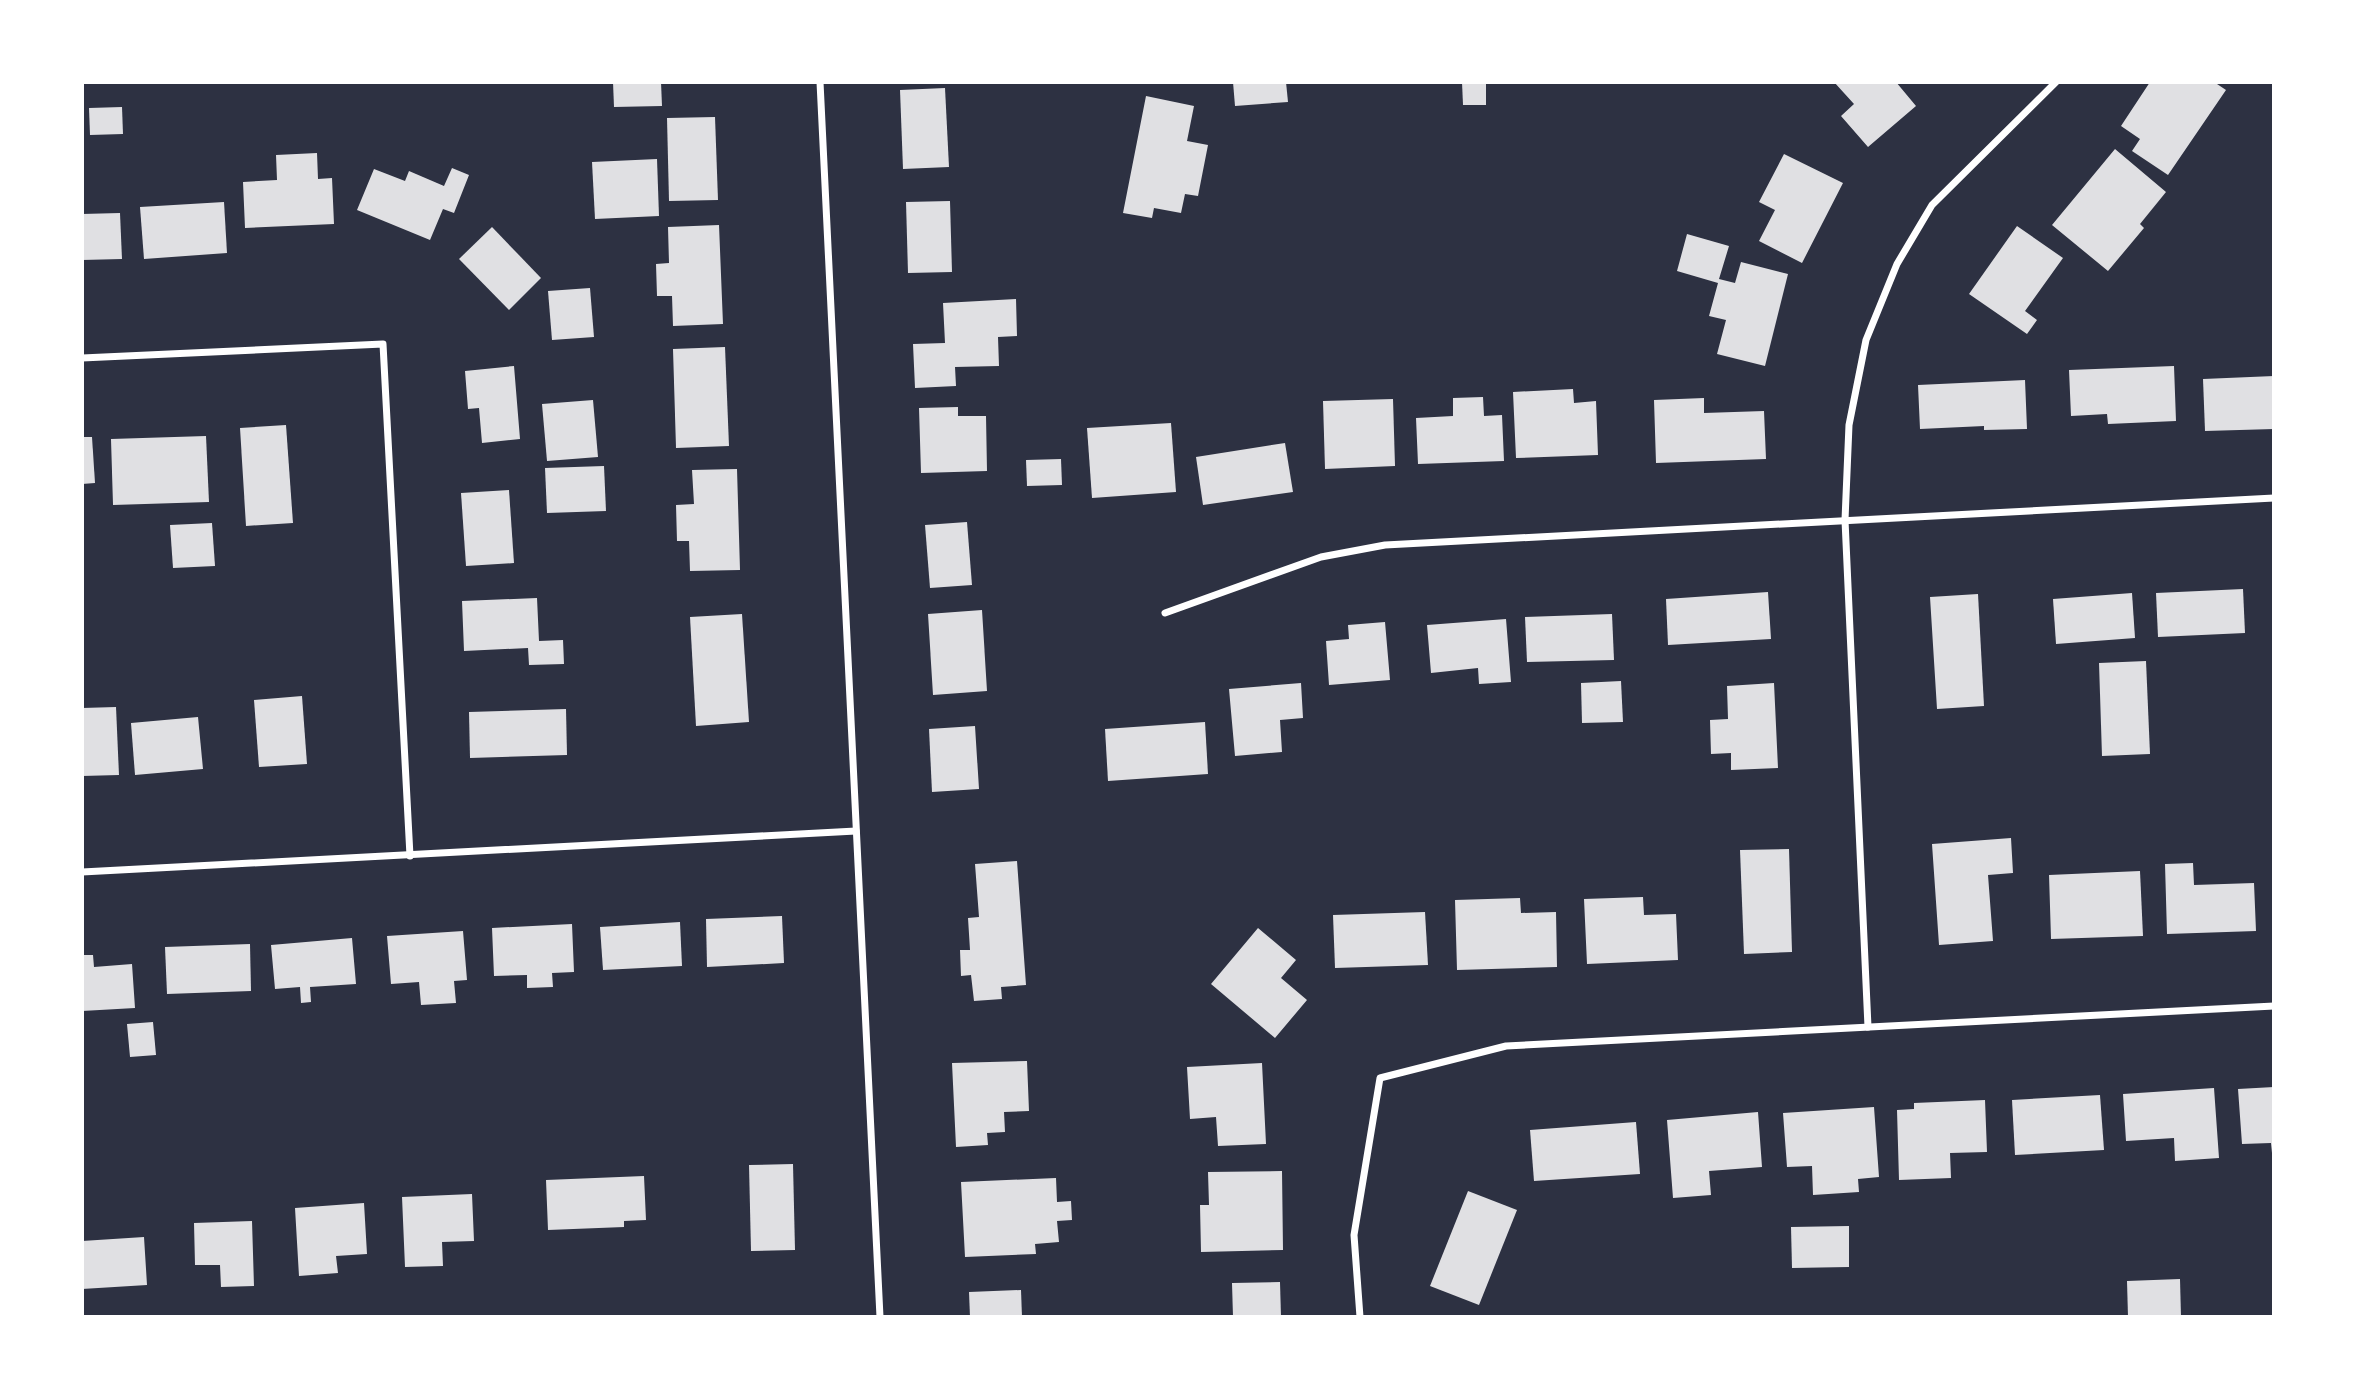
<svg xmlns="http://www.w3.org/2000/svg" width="2356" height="1399" font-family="Roboto,sans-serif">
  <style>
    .building { fill: #e0e0e3 }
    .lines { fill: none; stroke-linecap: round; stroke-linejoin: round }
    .minor { stroke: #fff; stroke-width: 7 }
  </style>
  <rect width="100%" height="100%" fill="#2d3142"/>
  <g class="building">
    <polygon points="613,82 661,82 662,106 614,107"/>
    <polygon points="1233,82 1286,82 1288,102 1235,106"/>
    <polygon points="1462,82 1486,82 1486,105 1463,105"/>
    <polygon points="1834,82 1896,82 1916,106 1868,147 1841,116 1854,104"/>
    <polygon points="2150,82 2214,82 2226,90 2168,175 2132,151 2140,139 2121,126"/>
    <polygon points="945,88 949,167 903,169 900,90"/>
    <polygon points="1146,96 1194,106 1187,141 1208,145 1198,196 1185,194 1181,213 1154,208 1152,218 1123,213"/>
    <polygon points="122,107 123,134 90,135 89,108"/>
    <polygon points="715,117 718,200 669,201 667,118"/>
    <polygon points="2115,149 2166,192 2140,224 2144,228 2108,271 2052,225"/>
    <polygon points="317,153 318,179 332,178 334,224 245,228 243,182 277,180 276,155"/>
    <polygon points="1784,154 1843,183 1802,263 1759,241 1775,210 1759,202"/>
    <polygon points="657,159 659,216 595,219 592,162"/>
    <polygon points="452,168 469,175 454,213 443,209 430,240 357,210 374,169 405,181 409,171 444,186"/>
    <polygon points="950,201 952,272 908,273 906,202"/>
    <polygon points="224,202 227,253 144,259 140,207"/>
    <polygon points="120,213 122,259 82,260 82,214"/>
    <polygon points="719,225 723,324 673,326 672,296 657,296 656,264 669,263 668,227"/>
    <polygon points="2017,226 2063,258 2025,311 2037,320 2027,334 1969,294"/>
    <polygon points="492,227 541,278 509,310 459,259"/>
    <polygon points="1687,234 1729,246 1719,279 1735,283 1741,262 1788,274 1765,366 1717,354 1726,320 1709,316 1718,283 1677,271"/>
    <polygon points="590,288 594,337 552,340 548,291"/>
    <polygon points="1016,299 1017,336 998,337 999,366 955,367 956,386 915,388 913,344 945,343 943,303"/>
    <polygon points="725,347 729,446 676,448 673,349"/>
    <polygon points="514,366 520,439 482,443 479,408 468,409 465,371"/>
    <polygon points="2174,366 2176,421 2108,424 2107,414 2071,416 2069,370"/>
    <polygon points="2274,376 2274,429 2205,431 2203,379"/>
    <polygon points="2025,380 2027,429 1984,430 1984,426 1920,429 1918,385"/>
    <polygon points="1573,389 1574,403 1596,401 1598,455 1516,458 1513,392"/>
    <polygon points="1483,397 1484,416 1502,415 1504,461 1418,464 1416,418 1453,416 1453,398"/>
    <polygon points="1704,398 1704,413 1764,411 1766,459 1656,463 1654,400"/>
    <polygon points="1393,399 1395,466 1325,469 1323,401"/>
    <polygon points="593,400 598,457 547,461 542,404"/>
    <polygon points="958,407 958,416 986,416 987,471 921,473 919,408"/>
    <polygon points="1171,423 1176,492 1092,498 1087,428"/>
    <polygon points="286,425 293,523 246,526 240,428"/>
    <polygon points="206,436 209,502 113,505 111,439"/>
    <polygon points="82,437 92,437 95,483 82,484"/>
    <polygon points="1285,443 1293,492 1203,505 1196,457"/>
    <polygon points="1061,459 1062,485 1027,486 1026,460"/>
    <polygon points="604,466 606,511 547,513 545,468"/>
    <polygon points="737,469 740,570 690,571 689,541 677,541 676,505 694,504 692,470"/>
    <polygon points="509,490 514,563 466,566 461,493"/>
    <polygon points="967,522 972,585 930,588 925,525"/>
    <polygon points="212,523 215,566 173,568 170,525"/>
    <polygon points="2243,589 2245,633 2158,637 2156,593"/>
    <polygon points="1768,592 1771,639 1668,645 1666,599"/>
    <polygon points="2132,593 2135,638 2056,644 2053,599"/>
    <polygon points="1978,594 1984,706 1937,709 1930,597"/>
    <polygon points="537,598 539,641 563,640 564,664 529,665 528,648 464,651 462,601"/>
    <polygon points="982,610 987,691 933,695 928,614"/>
    <polygon points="742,614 749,722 696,726 690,617"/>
    <polygon points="1612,614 1614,660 1527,662 1525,617"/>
    <polygon points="1506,619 1511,682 1479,684 1478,668 1431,673 1427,625"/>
    <polygon points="1385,622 1390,680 1329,685 1326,641 1349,639 1348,625"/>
    <polygon points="2146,661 2150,754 2102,756 2099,663"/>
    <polygon points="1621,681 1623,722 1582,723 1581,683"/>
    <polygon points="1301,683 1303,718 1280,720 1282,752 1235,756 1229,689"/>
    <polygon points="1774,683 1778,768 1731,770 1731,753 1711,754 1710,720 1728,719 1727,686"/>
    <polygon points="302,696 307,764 259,767 254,700"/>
    <polygon points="116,707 119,775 82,776 82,708"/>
    <polygon points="566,709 567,755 470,758 469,712"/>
    <polygon points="198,717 203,769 135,775 131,723"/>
    <polygon points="1205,722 1208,774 1108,781 1105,729"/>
    <polygon points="975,726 979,789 932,792 929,729"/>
    <polygon points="2011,838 2013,873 1988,875 1993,941 1939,945 1932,844"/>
    <polygon points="1789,849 1792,952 1744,954 1740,850"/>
    <polygon points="1017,861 1026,985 1001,987 1002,999 974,1001 971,975 961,976 960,950 970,950 968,918 979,917 975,864"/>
    <polygon points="2193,863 2194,885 2254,883 2256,931 2167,934 2165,864"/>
    <polygon points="2140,871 2143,936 2051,939 2049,875"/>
    <polygon points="1643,897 1644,915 1676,914 1678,960 1587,964 1584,899"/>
    <polygon points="1520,898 1521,913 1556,912 1557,967 1457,970 1455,900"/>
    <polygon points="1425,912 1428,965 1335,968 1333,915"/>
    <polygon points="782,916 784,963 707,967 706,919"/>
    <polygon points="680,922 682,966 603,970 600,927"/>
    <polygon points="572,924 574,972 552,973 553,987 527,988 527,975 494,976 492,928"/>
    <polygon points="1258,928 1296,960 1281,978 1307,1000 1275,1038 1211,984"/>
    <polygon points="463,931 467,980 454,981 456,1003 421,1005 419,982 391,984 387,936"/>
    <polygon points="352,938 356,984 310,987 311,1002 301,1003 300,987 275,989 271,945"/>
    <polygon points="250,944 251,991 167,994 165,947"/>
    <polygon points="82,955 93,955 94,967 132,964 135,1008 82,1011"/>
    <polygon points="153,1022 156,1055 130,1057 127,1024"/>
    <polygon points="1027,1061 1029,1111 1004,1112 1005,1132 987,1133 988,1145 956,1147 952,1063"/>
    <polygon points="1262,1063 1266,1144 1218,1146 1216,1117 1190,1119 1187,1067"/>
    <polygon points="2274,1087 2274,1152 2272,1153 2271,1143 2242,1144 2238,1089"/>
    <polygon points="2214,1088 2219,1158 2175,1161 2174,1138 2126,1141 2123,1094"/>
    <polygon points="2100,1095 2104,1150 2015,1155 2012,1100"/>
    <polygon points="1985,1100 1987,1152 1950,1153 1951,1178 1899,1180 1897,1110 1914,1109 1914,1103"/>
    <polygon points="1874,1107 1879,1177 1858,1179 1859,1192 1813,1195 1812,1166 1787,1167 1783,1113"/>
    <polygon points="1758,1112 1762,1167 1709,1171 1711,1195 1673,1198 1667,1120"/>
    <polygon points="1636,1122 1640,1174 1534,1181 1530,1130"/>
    <polygon points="793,1164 795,1250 751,1251 749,1165"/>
    <polygon points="1282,1171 1283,1250 1201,1252 1200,1205 1209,1205 1208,1172"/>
    <polygon points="644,1176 646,1220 624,1221 624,1227 548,1230 546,1180"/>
    <polygon points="1056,1178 1057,1202 1071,1201 1072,1220 1057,1221 1059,1242 1035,1244 1036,1254 965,1257 961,1182"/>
    <polygon points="1468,1191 1517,1210 1479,1305 1430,1286"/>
    <polygon points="472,1194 474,1241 442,1242 443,1266 405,1267 402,1197"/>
    <polygon points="364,1203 367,1254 336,1256 338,1273 299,1276 295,1208"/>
    <polygon points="252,1221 254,1286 221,1287 220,1265 195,1265 194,1223"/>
    <polygon points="1849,1226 1849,1267 1792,1268 1791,1227"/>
    <polygon points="144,1237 147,1285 82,1289 82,1241"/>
    <polygon points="2180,1279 2181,1317 2128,1317 2127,1281"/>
    <polygon points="1280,1282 1281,1317 1233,1317 1232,1283"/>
    <polygon points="1021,1290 1022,1317 970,1317 969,1292"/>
  </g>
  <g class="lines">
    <g class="minor">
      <polyline points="820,82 880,1317"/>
      <polyline points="82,358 383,344 410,856"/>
      <polyline points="1165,613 1321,557 1385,545 2274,498"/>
      <polyline points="82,872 856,831"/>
      <polyline points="1868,1027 1845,520 1849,425 1866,340 1897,264 1932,205 2056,82"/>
      <polyline points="1360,1317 1354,1235 1380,1078 1506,1046 2274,1006"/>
    </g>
  </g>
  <rect width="2356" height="1399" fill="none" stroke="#ffffff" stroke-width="168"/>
</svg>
